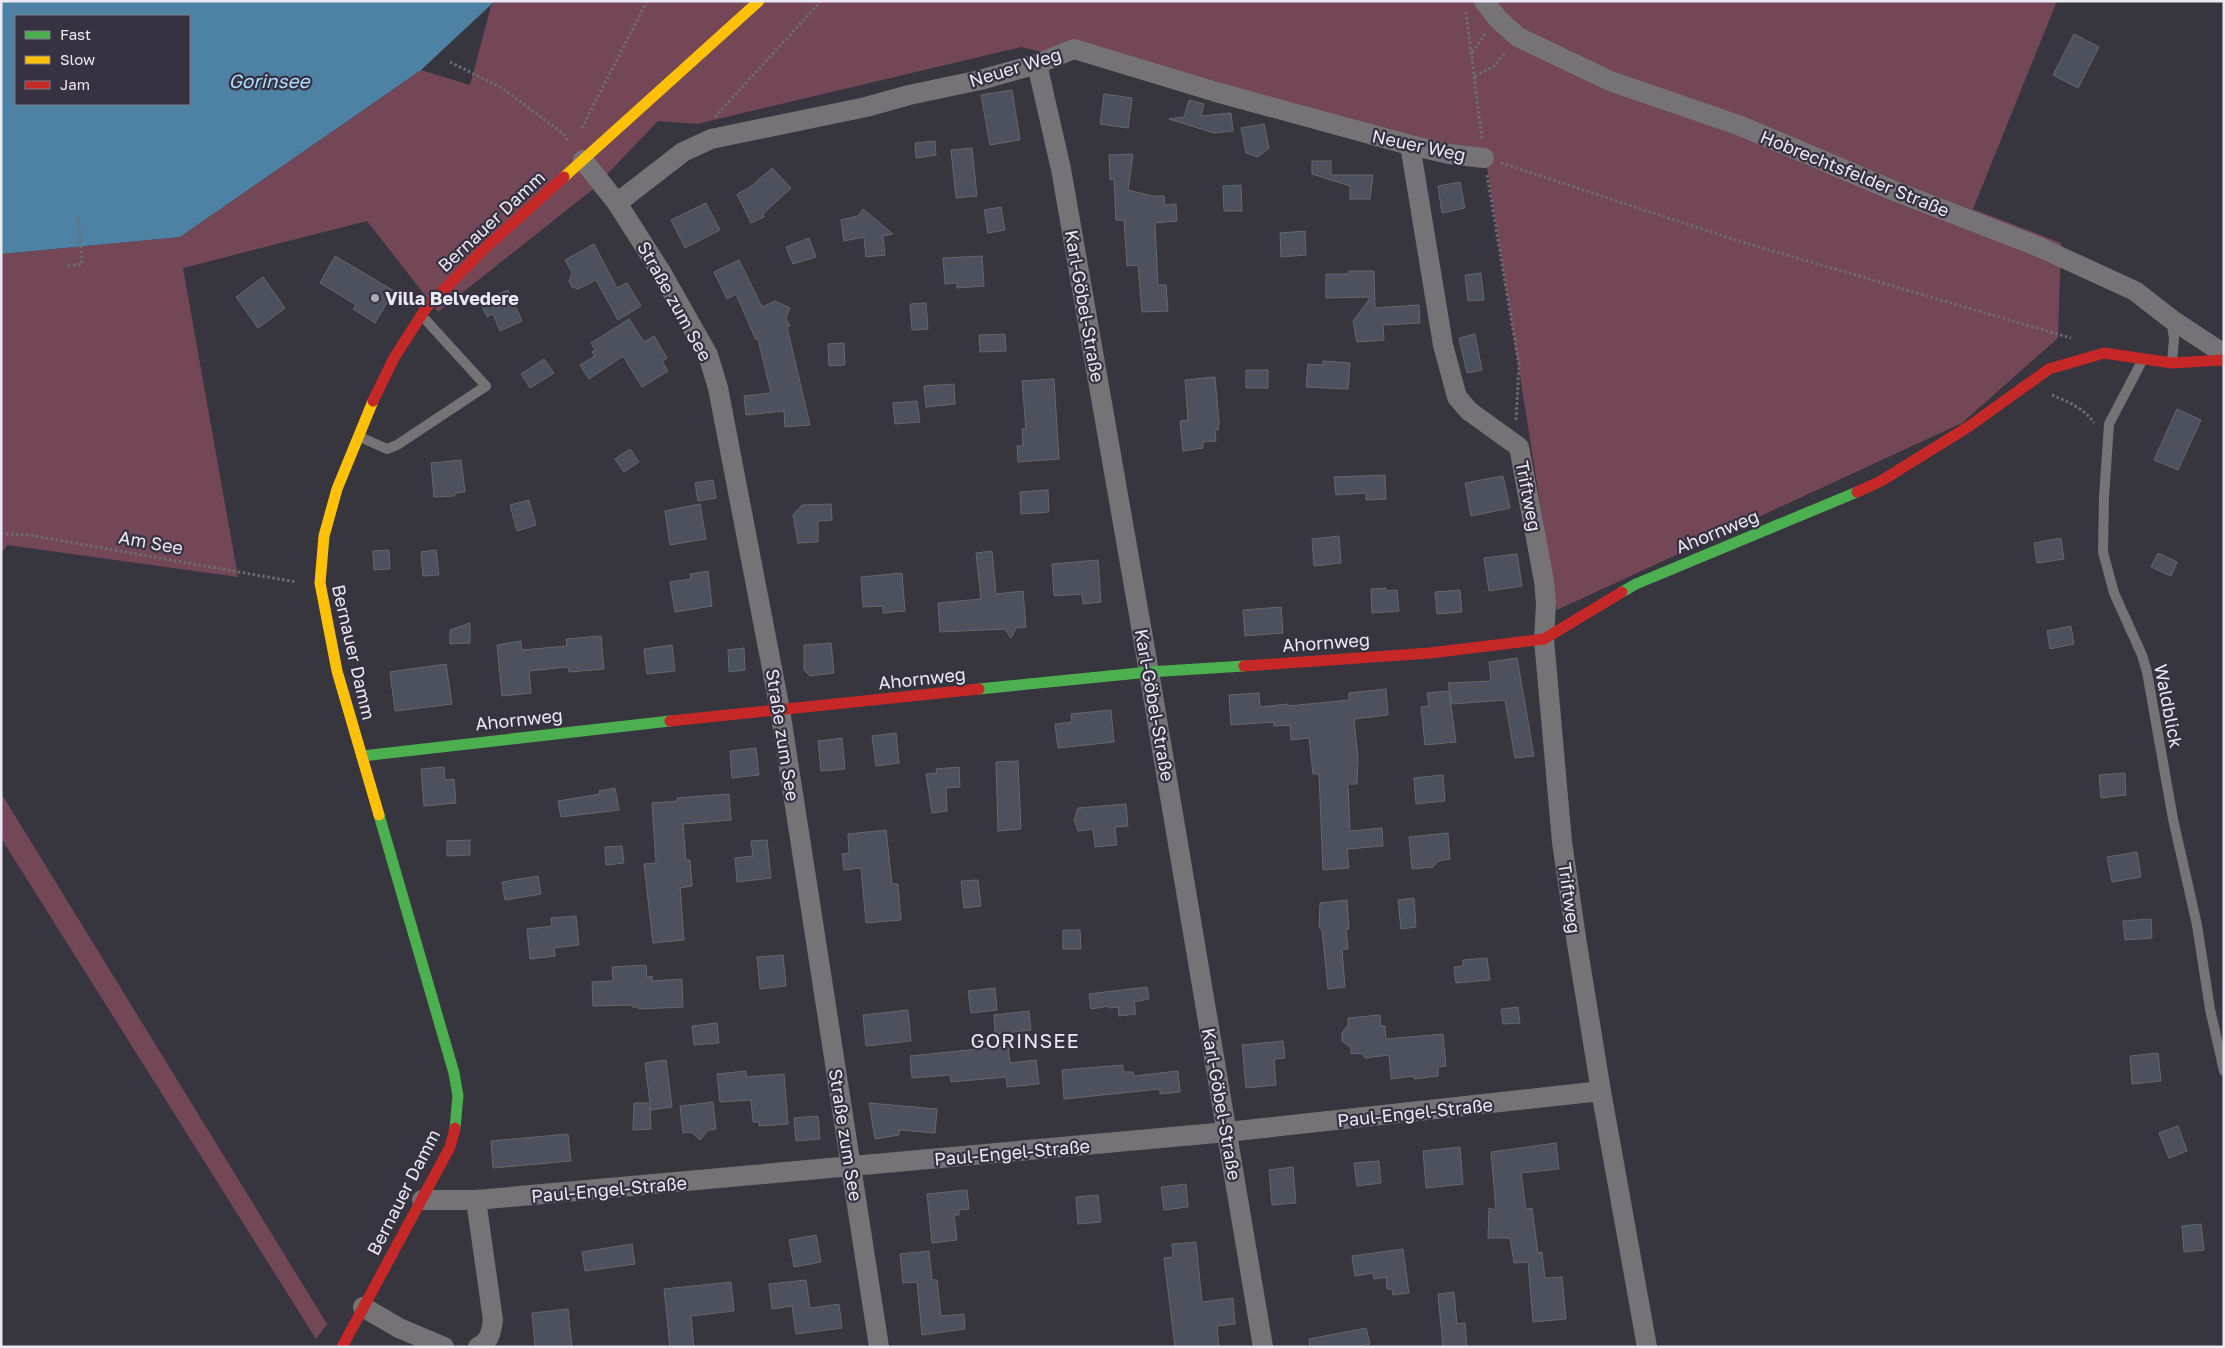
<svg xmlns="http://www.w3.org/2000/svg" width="2225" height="1348" font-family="'Golos Text',sans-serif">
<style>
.green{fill:#744757}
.water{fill:#4e82a4;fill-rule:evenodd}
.building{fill:#4d505d;stroke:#66666d}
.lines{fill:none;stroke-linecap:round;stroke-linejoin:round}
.path{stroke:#6d6c6f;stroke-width:3;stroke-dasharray:2.5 2.5;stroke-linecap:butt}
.lane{stroke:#767376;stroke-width:10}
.street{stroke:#767376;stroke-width:20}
.fast{stroke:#4caf50;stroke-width:11}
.slow{stroke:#ffc107;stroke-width:11}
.jam{stroke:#c62828;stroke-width:11}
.poi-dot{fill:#acaab4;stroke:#363241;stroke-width:2}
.labels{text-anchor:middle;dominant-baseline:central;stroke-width:4.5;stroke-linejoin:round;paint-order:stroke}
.street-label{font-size:18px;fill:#ebe9f3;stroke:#363241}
.poi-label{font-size:18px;font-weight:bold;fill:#ebe9f3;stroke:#363241;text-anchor:start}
.water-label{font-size:19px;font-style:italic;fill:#addefd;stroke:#363241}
.quarter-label{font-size:20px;letter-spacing:1px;fill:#ebe9f3;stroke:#363241}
</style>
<rect width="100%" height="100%" fill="#37363e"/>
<path class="green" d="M495,1H2057L1973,209L2061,243L2058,338L1962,423L1557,610L1485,154L1021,47L697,124L658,121L592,190L438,312L367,221L183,268L238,577L7,545L1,554V254L180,237L421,70L470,85L491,6Z
M1,793L327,1324L316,1339L1,838Z"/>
<path class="water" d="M1,1H495L421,70L180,237L1,254ZM16,16H189V104H16Z"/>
<path class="building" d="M2074,34L2099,47L2078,88L2053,75Z
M1012,90L1020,140L990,145L981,95Z
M1104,94L1132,98L1128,128L1100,124Z
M1189,100L1204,104L1201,116L1231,113L1233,131L1214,133L1169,119L1184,117Z
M1264,124L1269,148L1258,157L1246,153L1241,128Z
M935,141L936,155L916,158L915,143Z
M972,148L977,196L956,198L951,150Z
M1133,154L1128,190L1152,196H1164L1165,205L1176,204L1177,221L1155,223L1158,285H1166L1168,311L1142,312L1138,265L1127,266L1124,220H1116L1114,179L1110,180L1109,155Z
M1312,161H1331V175H1373L1370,199H1350V186L1312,174Z
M772,168L791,188L763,214L764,217L751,223L737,194L749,188Z
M1460,182L1465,208L1442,213L1438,186Z
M1241,185L1242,211H1224L1223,186Z
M706,203L720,230L685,248L671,220Z
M1001,207L1005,230L988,233L984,210Z
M863,209L893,234L883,236L885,255L866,257L864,237L844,241L841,220L858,216Z
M1305,231L1306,255L1281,257L1280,233Z
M809,238L816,257L793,264L786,247Z
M594,244L617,288L627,283L641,306L618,320L596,280L578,289L572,287L569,281L572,273L565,260Z
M335,256L394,291L375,323L353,309L356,305L320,283Z
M982,256L984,286L957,288V283L945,284L943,258Z
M739,260L762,307L775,301L790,308L786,318L790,326L787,327L810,425L785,427L784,411L746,415L744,396L771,393L758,339L756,340L736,294L727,299L714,272Z
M1349,271H1374L1375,308L1419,305L1420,323L1383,325L1384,340L1357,342L1353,321L1371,297L1326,298V274H1349Z
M1481,273L1484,300L1468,301L1465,275Z
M263,277L285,308L258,328L236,297Z
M508,290L522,321L500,331L493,314L487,317L480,302Z
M926,303L928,329L912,330L910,304Z
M629,319L644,342L654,336L667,358L662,361L668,371L642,387L623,356L589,379L580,365L595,356L592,352L595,350L591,343Z
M1005,334L1006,351L980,352L979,335Z
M1475,334L1482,370L1467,373L1459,338Z
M844,343L845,365L829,366L828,344Z
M544,359L554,373L530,388L521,374Z
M1323,361L1350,363L1348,389L1306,387L1308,364L1323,365Z
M1246,370H1268V388H1246Z
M1215,377L1219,423L1218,430H1215L1216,441L1203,442V448L1183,451L1180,421L1188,420L1185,380Z
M1054,379L1059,459L1018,462L1017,446H1023L1022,429H1026L1022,381Z
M954,384L955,404L926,407L924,386Z
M917,401L920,422L895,424L893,403Z
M2177,409L2201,420L2178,470L2154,460Z
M630,449L639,462L624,472L615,459Z
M461,460L465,492L456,493L454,496L434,497L431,463Z
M1385,475L1386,499L1366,500V493L1336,495L1334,477Z
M1503,476L1510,508L1471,516L1465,483Z
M713,480L716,498L698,501L695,483Z
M1048,490L1049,512L1021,514L1020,492Z
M529,500L536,525L517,531L510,505Z
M700,504L706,539L670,545L665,511Z
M831,504L832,520L818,521V542L798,543L793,515L802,505Z
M1339,536L1341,563L1314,566L1312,539Z
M2061,538L2064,559L2037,563L2034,543Z
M389,550L390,569L374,570L373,551Z
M436,550L439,575L423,576L421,552Z
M992,551L996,594L1023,591L1026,627L1016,628L1011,638L1005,629L940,632L938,603L981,599L976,553Z
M2158,553L2177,562L2171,576L2151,567Z
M1517,554L1522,586L1489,591L1484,558Z
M1098,560L1101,602L1083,604L1082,594L1054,596L1052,564Z
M708,571L712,606L675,612L670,582L691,579L690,574Z
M902,573L905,611L883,613V606L863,607L861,577Z
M1386,588V591L1397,590L1399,611L1372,613L1371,589Z
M1460,590L1462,612L1437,614L1435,592Z
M1281,607L1283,633L1245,636L1243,610Z
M470,623V643L450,644V630Z
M2071,626L2074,644L2050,649L2047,631Z
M601,636L604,669L569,672L568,667L529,671L531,693L502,696L497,645L521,641L522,650L567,646L566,639Z
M831,643L834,673L810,676L804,670V645Z
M672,645L675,671L647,674L644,649Z
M744,648L745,670L729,672L728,650Z
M1517,658L1534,756L1515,758L1505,700L1452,704L1448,683L1491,681L1489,662Z
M446,664L452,704L395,711L390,672Z
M1386,689L1388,715L1354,719L1358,759L1357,784H1348L1350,831L1382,828L1383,846L1347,849L1349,868L1323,870L1319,774H1313L1309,738L1291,740L1290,725L1274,726V722L1231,725L1229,695L1259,693L1260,707L1288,704V706L1349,700V693Z
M1449,691L1456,742L1425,745L1421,707L1429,706L1427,693Z
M1111,710L1114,742L1058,748L1055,724L1072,722L1071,714Z
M896,733L899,763L876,766L872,736Z
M842,738L845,769L821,771L818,741Z
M756,748L759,775L732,778L730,751Z
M1018,761L1021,829L998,831L996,762Z
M444,767L445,780L454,779L456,803L424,806L421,769Z
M959,767L960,787L946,788L947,811L932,813L926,774L937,773L936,769Z
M2125,773L2126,795L2101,798L2099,775Z
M1443,775L1445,801L1416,804L1414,778Z
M615,788L619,810L561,817L558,801L600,794L599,791Z
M729,794L731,820L683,824L686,860H690L692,886L680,888L684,940L653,943L644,864L656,863L652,803L678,801L677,798Z
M1126,804L1128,826L1115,827L1117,845L1095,847L1093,829L1078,831L1074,820L1078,808Z
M886,830L892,884H898L901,920L866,923L861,868L844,870L842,854L849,853L848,834Z
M1448,833L1450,859L1438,861L1433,867L1412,869L1409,837Z
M470,840V855L447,856V841Z
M767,840L771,878L737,882L735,858L753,856L751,841Z
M622,846L624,863L606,865L605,847Z
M2137,852L2141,877L2112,882L2107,857Z
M538,876L541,894L505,900L502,882Z
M978,880L981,906L964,908L961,881Z
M1414,898L1416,927L1401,929L1398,900Z
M1347,900L1349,929H1346L1348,949H1342L1345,987L1328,989L1322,930L1319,927L1320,903Z
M576,916L579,945L554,948L555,956L530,959L527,929L552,926L551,918Z
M2151,919L2152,938L2125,940L2123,921Z
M1063,930H1080L1081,949H1063Z
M783,955L786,986L760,989L757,957Z
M1487,958L1490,980L1456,983L1454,967L1463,966V960Z
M646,965L647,977L652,976V981L682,979L683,1007L639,1009V1007H632V1005L593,1006L592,982L613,981L612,967Z
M1147,987L1149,999L1134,1002L1136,1014L1119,1016L1118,1007L1109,1008V1006L1091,1009L1089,994Z
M995,988L997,1010L971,1013L968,991Z
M1518,1007L1520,1023L1503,1024L1501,1009Z
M908,1010L911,1041L866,1046L863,1015Z
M1029,1011L1031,1030L995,1034L994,1015Z
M1380,1015L1381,1026H1385L1386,1039L1443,1034L1446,1066L1438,1067V1076L1414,1079V1076L1391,1079L1389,1055L1365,1058L1361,1053L1351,1054V1048L1342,1041V1033L1348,1025V1018Z
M717,1023L719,1043L694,1045L692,1026Z
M1283,1041L1285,1058L1274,1059L1276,1085L1246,1088L1242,1045Z
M1008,1046L1010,1063L1036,1060L1039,1084L1007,1087L1006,1077L951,1082L950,1075L912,1078L910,1056Z
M2158,1053L2161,1081L2132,1084L2130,1056Z
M666,1060L672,1107L650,1110V1107L651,1129L633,1130L634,1103H650L645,1063Z
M1123,1065V1072H1133L1134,1076L1178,1071L1180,1092L1160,1094V1089L1064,1099L1062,1070Z
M746,1071V1077L784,1074L788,1124L759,1126V1122H753L751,1100L720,1102L717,1074Z
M713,1102L716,1129L708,1130L700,1140L691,1132L683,1133L680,1106Z
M869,1103L937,1109L935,1133L899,1130V1135L875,1139Z
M818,1116L820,1139L796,1141L794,1118Z
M2178,1126L2187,1151L2169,1158L2159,1133Z
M568,1134L571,1161L493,1168L491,1141Z
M1556,1143L1559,1169L1521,1173L1526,1209L1532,1208L1538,1253L1542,1252L1545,1278L1562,1277L1566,1319L1533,1322L1528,1262L1514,1263L1510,1238H1488L1489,1208L1496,1210L1491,1152Z
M1460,1147L1463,1184L1426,1188L1423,1151Z
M1379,1161L1381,1183L1357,1186L1354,1163Z
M1293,1167L1296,1203L1272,1205L1269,1170Z
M1186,1184L1188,1207L1164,1210L1161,1187Z
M967,1190L969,1209L959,1210V1215H954L957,1240L932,1243L927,1194Z
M1098,1195L1101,1222L1078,1224L1076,1197Z
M2201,1224L2204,1250L2184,1252L2182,1226Z
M816,1235L821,1262L794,1267L789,1240Z
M1196,1242L1202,1302L1233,1298L1235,1324L1217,1326L1219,1347H1175L1164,1258L1173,1257L1172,1244Z
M632,1244L635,1264L585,1271L582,1252Z
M1403,1249L1409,1293L1393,1295L1392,1289H1387L1386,1277L1374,1279L1373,1273L1355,1276L1352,1256Z
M929,1251L932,1280H937L941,1316L964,1314L965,1329L922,1335L917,1282L903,1283L900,1254Z
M806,1280L810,1308L839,1304L842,1328L796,1334L792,1306L772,1309L769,1284Z
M731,1282L734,1311L691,1316L694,1347H670L664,1289Z
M1454,1292L1457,1324L1465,1323L1467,1347H1443L1438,1294Z
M568,1309L572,1347H535L532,1313Z
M1366,1328L1370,1344L1356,1347H1310L1309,1339Z"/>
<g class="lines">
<path class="path" d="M1466,12L1482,139
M1472,52L1486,33
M450,62L502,88L565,135L568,142
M1475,76L1494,66L1506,52
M715,117L821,1
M582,128L647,1
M1501,163L1732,239L2071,338
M1487,175L1519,365L1516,421
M68,266L82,264L78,214
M2052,395C2067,401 2085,409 2094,423
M1,534L29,535L296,582"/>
<path class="lane" d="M2171,320L2174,338L2172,363
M2142,361L2109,424L2104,497L2103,552L2114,593L2142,655L2147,672L2173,819L2197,925L2210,1009L2224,1071
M360,437L387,449L397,445L486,386L423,317"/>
<path class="street" d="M1484,1L1498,19L1518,37L1610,81L1741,126L1892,190L2039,247L2135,291L2171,319L2224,354
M1037,64L1061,169L1149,672L1263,1347
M1410,145L1443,345L1457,397L1469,411L1519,447L1544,581L1546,603L1544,639L1562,842L1577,944L1601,1091L1647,1347
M583,160L617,203L661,272L708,355L718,388L780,710L879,1347
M617,203L683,152L711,139L866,107L909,95L980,80L1037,64L1074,49L1216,92L1410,145L1449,154L1484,158
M422,1200H476L1227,1132L1601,1091
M476,1200L493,1320C491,1333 490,1341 478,1347
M363,1307L399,1328L444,1347"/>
<path class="fast" d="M1622,592L1636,584L1857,492
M979,689L1149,672L1244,666
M362,756L670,721
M379,815L454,1073L458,1096L455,1128"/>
<path class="slow" d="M564,177L759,1
M373,401L337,489L324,536L320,583L337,671L379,815"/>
<path class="jam" d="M373,401L394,358L426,308L485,248L564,177
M1857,492L1881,481L1968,427L2049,369L2104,353L2172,363L2224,360
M1244,666L1430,653L1544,639L1622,592
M670,721L979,689
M342,1347L450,1147L455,1128"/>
</g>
<circle class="poi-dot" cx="375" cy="298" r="5"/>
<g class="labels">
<g class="street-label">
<text transform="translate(1015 67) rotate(-17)">Neuer Weg</text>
<text transform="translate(1419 145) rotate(12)">Neuer Weg</text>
<text transform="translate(1855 173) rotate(22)">Hobrechtsfelder Straße</text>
<text transform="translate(491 221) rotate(-43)">Bernauer Damm</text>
<text transform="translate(675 301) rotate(61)">Straße zum See</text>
<text transform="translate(1085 306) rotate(80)">Karl-Göbel-Straße</text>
<text transform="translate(1529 496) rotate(79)">Triftweg</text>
<text transform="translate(1717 531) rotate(-22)">Ahornweg</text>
<text transform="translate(151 542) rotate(10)">Am See</text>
<text transform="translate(1326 642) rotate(-4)">Ahornweg</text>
<text transform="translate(354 652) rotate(77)">Bernauer Damm</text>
<text transform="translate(922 678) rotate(-6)">Ahornweg</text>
<text transform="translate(1155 705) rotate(80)">Karl-Göbel-Straße</text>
<text transform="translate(2169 706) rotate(79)">Waldblick</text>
<text transform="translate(519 719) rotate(-6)">Ahornweg</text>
<text transform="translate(783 735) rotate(81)">Straße zum See</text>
<text transform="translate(1570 898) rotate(82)">Triftweg</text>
<text transform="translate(1222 1104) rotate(80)">Karl-Göbel-Straße</text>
<text transform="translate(1415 1112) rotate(-6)">Paul-Engel-Straße</text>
<text transform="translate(846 1135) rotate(81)">Straße zum See</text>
<text transform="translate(1012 1152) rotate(-5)">Paul-Engel-Straße</text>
<text transform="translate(609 1189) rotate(-5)">Paul-Engel-Straße</text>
<text transform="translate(403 1192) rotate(-63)">Bernauer Damm</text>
</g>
<g class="poi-label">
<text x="385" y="298">Villa Belvedere</text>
</g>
<g class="water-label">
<text x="269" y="80">Gorinsee</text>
</g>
<g class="quarter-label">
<text x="1025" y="1040">GORINSEE</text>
</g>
</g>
<rect width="2225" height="1348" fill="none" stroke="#ebe9f3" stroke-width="5"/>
<rect x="15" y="15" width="175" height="90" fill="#363241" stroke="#7e7b88"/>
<rect x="25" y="31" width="25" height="8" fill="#4caf50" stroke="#7e7b88"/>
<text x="60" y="40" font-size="15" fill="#ebe9f3">Fast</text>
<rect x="25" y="56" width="25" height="8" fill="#ffc107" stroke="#7e7b88"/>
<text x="60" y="65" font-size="15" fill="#ebe9f3">Slow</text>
<rect x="25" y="81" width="25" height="8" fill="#c62828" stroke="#7e7b88"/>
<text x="60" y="90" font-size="15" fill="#ebe9f3">Jam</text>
</svg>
